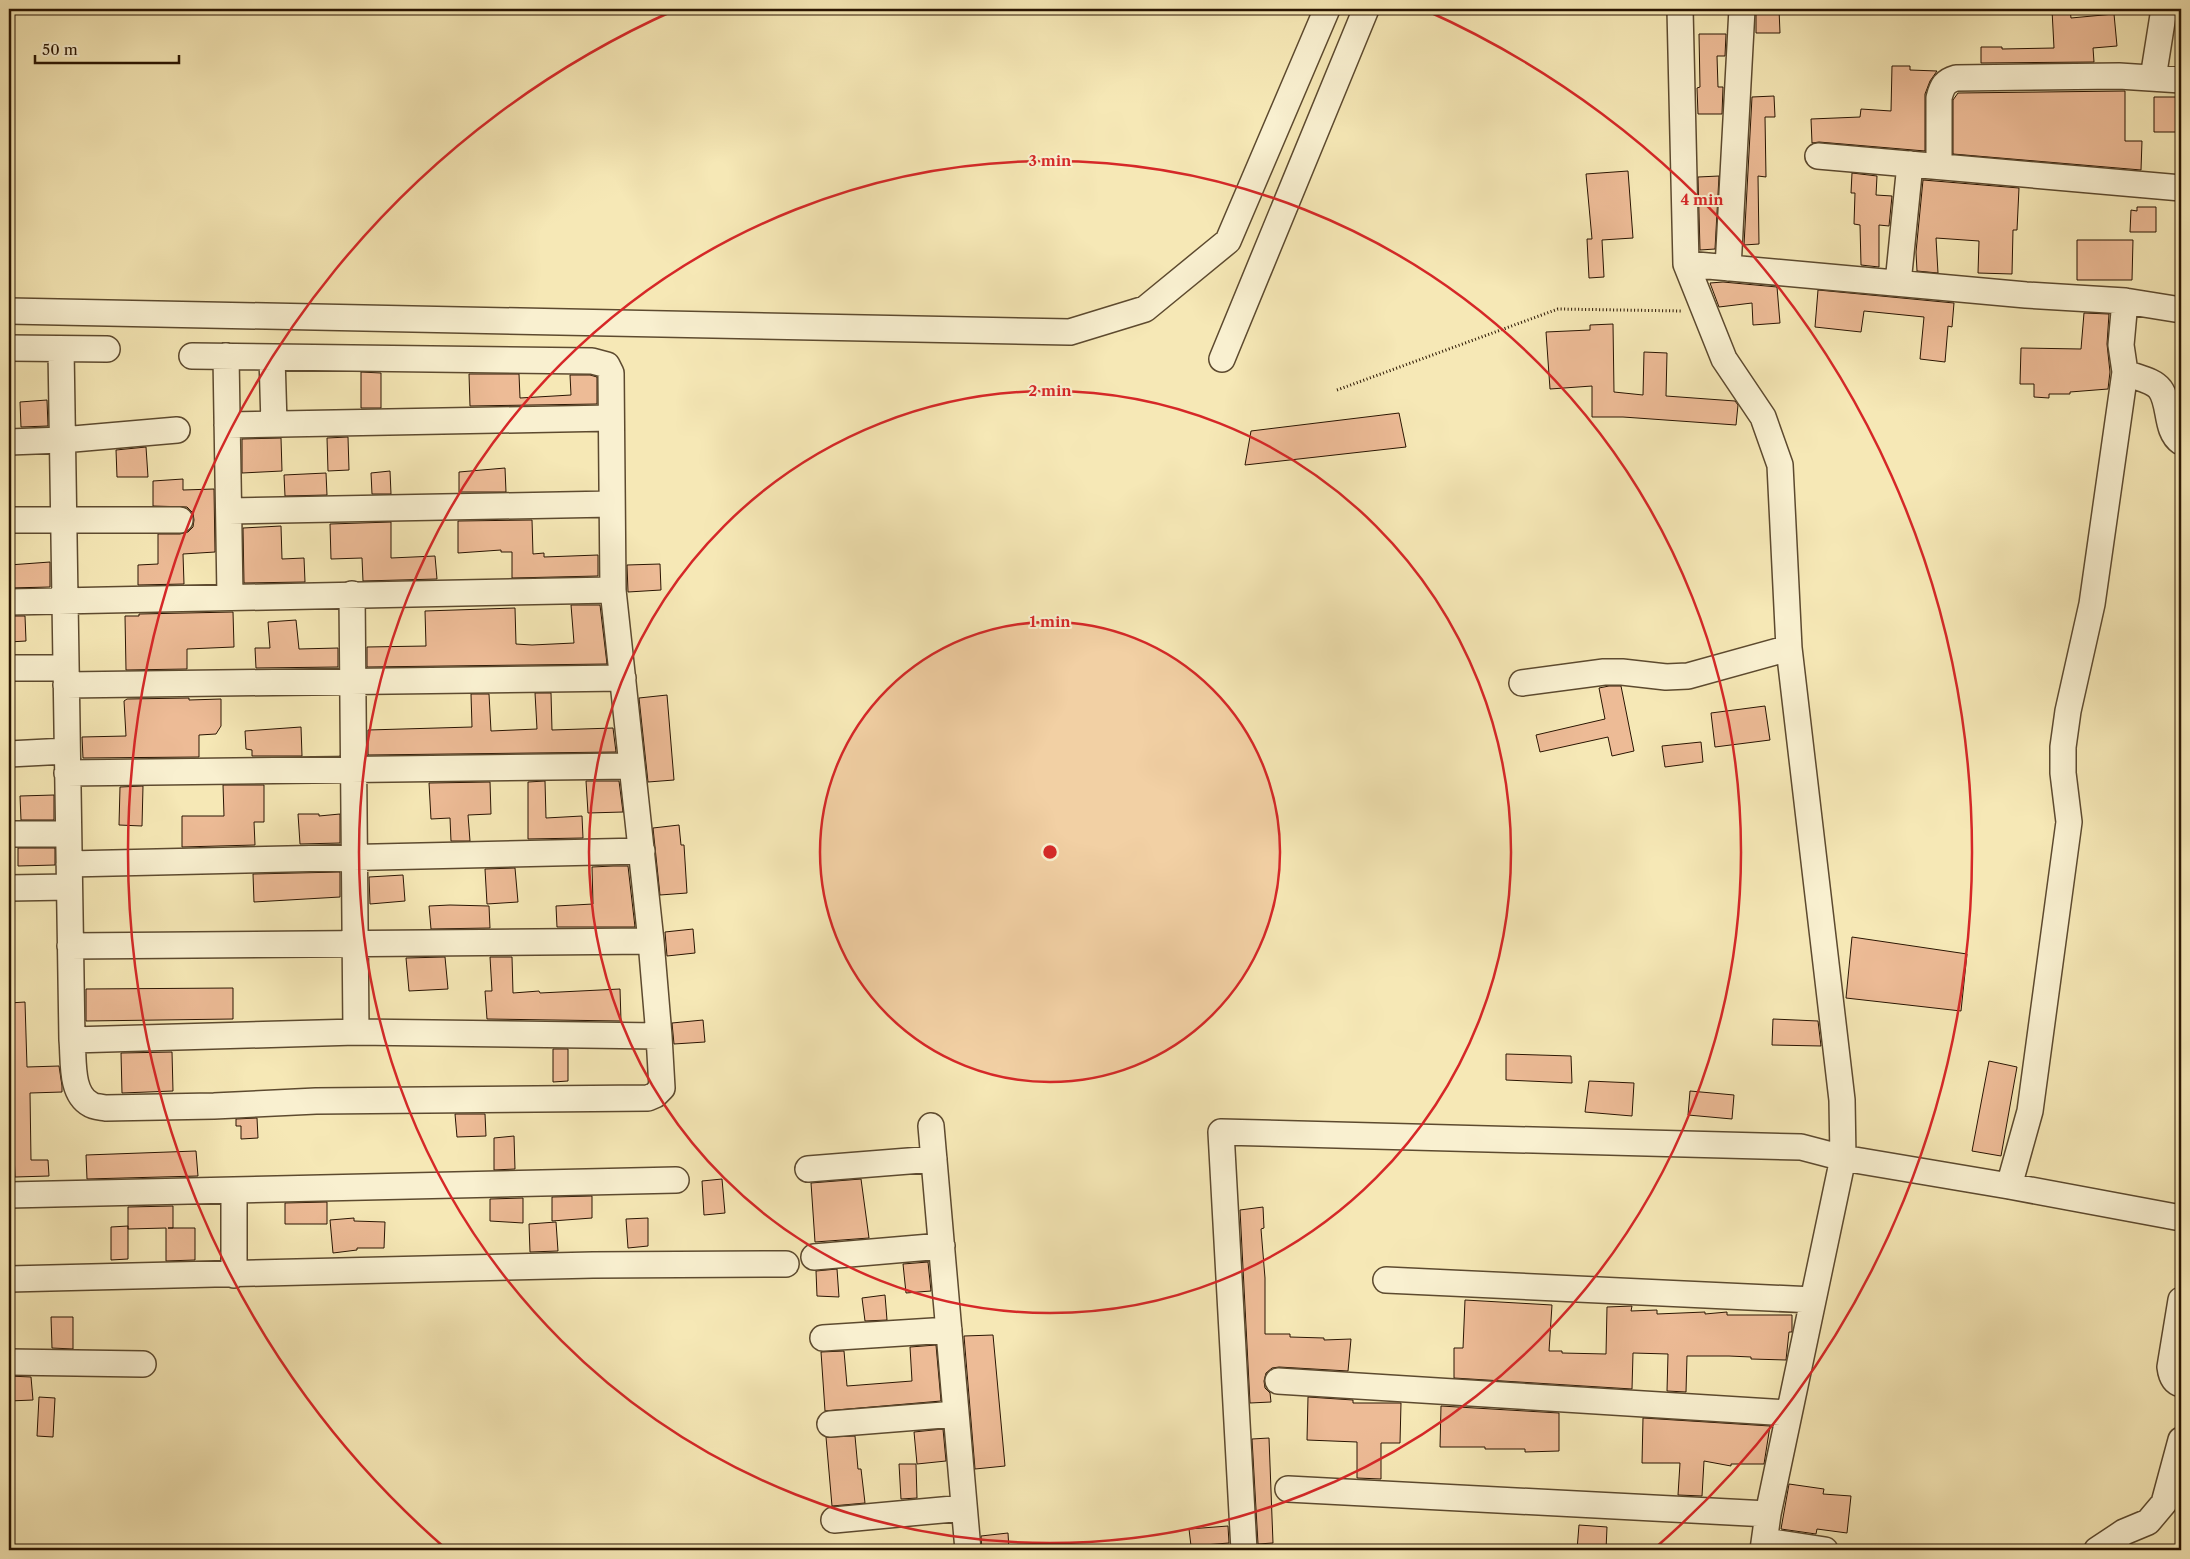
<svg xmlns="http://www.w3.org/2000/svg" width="2190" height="1559" font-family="'Libre Caslon Text',serif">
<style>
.building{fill:#edbb96;stroke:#2a1502}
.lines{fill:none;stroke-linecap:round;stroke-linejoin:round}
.minor-casing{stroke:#5d4a2f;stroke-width:28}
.path{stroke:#2a1502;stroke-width:3;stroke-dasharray:1 2.5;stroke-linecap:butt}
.minor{stroke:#f9f0d0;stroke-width:25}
.ring{fill:none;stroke:#d62828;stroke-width:2.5}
.centre{fill:#d62828;stroke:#f9f0d0;stroke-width:2.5}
.ring-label{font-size:15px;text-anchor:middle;font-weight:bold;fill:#d62828;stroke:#f9f0d0;stroke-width:4;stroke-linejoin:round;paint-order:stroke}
</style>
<rect width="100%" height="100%" fill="#f6e8b6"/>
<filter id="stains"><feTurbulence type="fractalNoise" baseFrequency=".004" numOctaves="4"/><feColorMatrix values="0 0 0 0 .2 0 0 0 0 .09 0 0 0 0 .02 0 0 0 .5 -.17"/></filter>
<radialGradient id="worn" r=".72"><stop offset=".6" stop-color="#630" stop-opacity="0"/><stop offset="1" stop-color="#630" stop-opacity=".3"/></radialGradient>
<path class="building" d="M1756,9H1779L1780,33H1756Z
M2070,9L2071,18L2114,14L2117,46L2093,48L2094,62L1981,63V47H2002V49L2054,48L2052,10Z
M1699,34H1726L1725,56H1717L1718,87H1723L1722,114H1698L1697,88L1700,87Z
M1892,66H1910V70L1937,71L1930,81L1925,94V151L1819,142L1812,143L1811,119L1860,117L1861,109L1891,111Z
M2125,91V141H2142L2141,170L1953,154V100L1958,93Z
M1774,96L1775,117H1765L1766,177L1758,176L1759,244L1744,245L1752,97Z
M2154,97H2178L2179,132H2154Z
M1628,171L1633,238L1602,240L1604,277L1589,278L1587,239H1592L1586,174Z
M1852,173L1877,176L1876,195L1892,196L1889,226L1879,225V267L1861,265L1860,225L1854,224L1855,193H1851Z
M1719,176L1715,249L1700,250L1698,177Z
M1923,180L2019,188L2017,230H2013L2012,274L1978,273L1979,241L1936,238L1938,273L1917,271L1916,252Z
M2137,207H2156V232H2130L2131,210L2137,211Z
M2077,240H2133L2132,280H2077Z
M1723,282L1777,287L1780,323L1753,325L1752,303L1719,307L1710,283Z
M1818,290L1954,303L1952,327L1948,326L1945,362L1920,359L1924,317L1864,311L1861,332L1815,327Z
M2084,313L2109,314L2107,344L2110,372L2108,389L2070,392V394H2049V398L2034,397V384H2020L2021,348L2081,349Z
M1613,324L1614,392L1643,395L1644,352L1667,353L1666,396L1735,401L1738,405L1736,425L1623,417H1592V386L1550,389L1546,332L1590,330V325Z
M361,372L381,373V408H361Z
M469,374H519L520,398L571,395L570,375H590L597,377V404L470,406Z
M47,400L48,426L21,427L20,402Z
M1399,413L1406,447L1245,465L1251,431Z
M348,437L349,470L328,471L327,438Z
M281,438L282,471L242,473V439Z
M146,447L148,477H117L116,450Z
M505,468L506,492H459V472Z
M390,471L391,494H372L371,473Z
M326,473L327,495L285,496L284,475Z
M183,479V490L214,489L215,552L183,554L184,584L138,585V565L158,564V534H180L188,532L193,527L194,520L193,513L187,507L153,506V481Z
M532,520L533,554L544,553V557L598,555V576L512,578V552H501V550L458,553V521Z
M391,522V558L435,556L437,579L363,581L362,558L331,559L330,524Z
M281,526L282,559L304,558L305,582L244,583L243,528Z
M50,562V587L9,588V565Z
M660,564L661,590L628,592L627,565Z
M571,605H600L607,664L367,667V647L426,646L425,611L515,608L516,644L532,645L574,643Z
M233,612L234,647L187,649V669L126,670L125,616H139V614Z
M9,616H25L26,641L9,642Z
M296,620L299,649L338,648V667L256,668L255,648H270L268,622Z
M1609,686H1621L1634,751L1612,756L1608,737L1540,752L1536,735L1605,719L1599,688Z
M535,693H551L552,730L613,728L616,752L368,755V730L472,727L471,694H489L491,731L537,729Z
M667,695L674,780L648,782L639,698Z
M189,698V700L221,699V726L216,734L199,735V757L83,758L82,737L126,736L124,701L127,699Z
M1765,706L1770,740L1715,747L1711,713Z
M301,727L302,756H252V750L246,749L245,731Z
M1701,742L1703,762L1665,767L1662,746Z
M545,781L546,818L582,816L583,838L528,839V782Z
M586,781H619L623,812L588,813Z
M490,782L491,814L468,815L470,841H451L450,818L431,819L429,783Z
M223,785H264V822H254L255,845L182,847V816H224Z
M143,786L142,826L119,825L120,787Z
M54,795V820H21L20,796Z
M298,814H319V816L340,814V843L300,844Z
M679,825L681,845H684L687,893L660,895L653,828Z
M18,848H55V865L18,866Z
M613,866H628L635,927H557L556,906L593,904L592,867Z
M515,868L518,902L487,904L485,869Z
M340,872V897L254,902L253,874Z
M403,875L405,901L370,904L369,877Z
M450,905L489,906L490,928L431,929L429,906Z
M693,929L695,953L667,956L665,932Z
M1852,937L1967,954L1961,1011L1846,998Z
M445,957L448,989L409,991L406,958Z
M490,957H512L513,993L539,991L540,993L620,989L621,1021L487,1019L485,991H492Z
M233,988V1019L86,1021V989Z
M25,1002L27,1067L59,1066L62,1086V1092L30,1093L31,1160H48L49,1176L15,1177L14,1153H9V1003Z
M1773,1019L1818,1021L1821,1046L1772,1045Z
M703,1020L705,1042L674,1044L672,1023Z
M553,1049H568V1081L553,1082Z
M172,1052L173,1091L122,1093L121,1053Z
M1506,1054L1571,1056L1572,1083L1506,1080Z
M1989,1061L2017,1067L2001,1156L1972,1151Z
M1589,1081L1634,1083L1632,1116L1585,1112Z
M1690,1091L1734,1095L1732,1119L1688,1115Z
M455,1114H485L486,1136L457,1137Z
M257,1118L258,1138L241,1139V1126H236V1119Z
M514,1136L515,1169L494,1170V1138Z
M196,1151L198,1176L87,1179L86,1155Z
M722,1179L725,1213L704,1215L702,1181Z
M861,1179L869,1238L815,1242L811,1183Z
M592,1196V1218L552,1221V1197Z
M523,1198V1223L490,1221V1199Z
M327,1202V1224H285V1203Z
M173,1206V1228H168H195V1260L166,1261V1228L128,1229V1207Z
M1263,1207L1264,1228L1261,1229L1265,1278V1334H1290V1337L1324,1338V1340L1351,1339L1348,1371L1279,1367L1272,1368L1266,1373L1264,1381L1265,1388L1270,1393L1271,1402L1250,1403L1240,1210Z
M354,1218V1221L385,1222L384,1248H357V1250L333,1253L330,1220Z
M648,1218V1246L628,1248L626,1219Z
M556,1222L558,1251L530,1252L529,1224Z
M128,1226V1259L111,1260V1227Z
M928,1262L931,1291L906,1293L903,1264Z
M837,1269L839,1297L817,1296L816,1271Z
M885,1295L887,1320L865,1321L862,1298Z
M1465,1300L1552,1305L1549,1351H1562V1353L1606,1354L1607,1307L1632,1306L1631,1311L1657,1310V1314L1705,1312V1314L1727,1312V1315H1792V1332H1789L1786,1360L1751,1359V1357L1729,1356H1687L1686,1392L1667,1391L1668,1354L1633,1353L1632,1389L1454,1378V1348H1463Z
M51,1317H73V1349L52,1348Z
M993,1335L1005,1466L975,1469L964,1336Z
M936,1345L941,1401L825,1411L821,1352L844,1351L847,1386L912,1381L910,1347Z
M9,1376L31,1377L33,1400L9,1401Z
M39,1397L55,1398L53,1437L37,1436Z
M1308,1397L1353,1400V1403H1401L1400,1443H1381V1479L1357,1478V1442L1307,1440Z
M1441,1406L1559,1413V1451L1525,1452V1449H1485V1447H1440Z
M1643,1418L1770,1426L1764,1464H1731V1466L1704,1461L1702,1496L1678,1495L1680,1463H1642Z
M943,1429L946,1461L917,1464L914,1432Z
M855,1436L858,1469H861L865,1503L832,1506L826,1437Z
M1269,1438L1273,1543L1258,1544L1252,1439Z
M899,1464H916L917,1498L901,1499Z
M1789,1484L1824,1489L1823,1494L1851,1496L1847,1533L1817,1529L1816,1534L1781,1529Z
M1579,1525L1607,1527L1606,1550H1577Z
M1228,1526L1229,1543L1191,1546L1189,1529Z
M1008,1533L1009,1550H982L981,1536Z"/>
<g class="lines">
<g class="minor-casing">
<path id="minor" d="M2153,78L2164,9
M1818,156L2181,188
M1939,166V98C1942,86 1945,81 1956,78L2119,76L2181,80
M1686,264L2026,295L2125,301L2181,310
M1728,268L1742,9
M1898,283L1910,164
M2125,301L2121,345L2125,372C2135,378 2152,379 2160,389C2171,404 2165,431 2181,442
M9,311L1070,332L1145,309L1228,241L1327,9
M9,348L107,349
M61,349L72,1040L356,1032L659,1036L651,941L613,590L611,373L607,365L592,361L192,356
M226,356L230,596
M272,357L274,424
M1222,359L1366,9
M227,425L611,418
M9,442L62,440L177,430
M229,511L612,504
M9,520H180
M352,594L356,1032
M9,602L613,590
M9,668H66
M1522,683L1604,672H1622L1666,677L1688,676L1789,648
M66,685L623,678
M9,754L66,751
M67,773L632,766
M9,834H68
M69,864L642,851
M9,888L69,887
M70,946L651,941
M72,1040C74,1059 70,1093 90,1104C94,1107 101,1107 106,1108L214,1106L316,1101L648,1098L655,1095L662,1088L659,1036
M931,1126L968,1550
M808,1169L934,1159
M2009,1186L2030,1111L2069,822L2063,773V747L2068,711L2092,604L2125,372
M234,1190V1275
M9,1195L676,1180
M814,1257L942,1246
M9,1279L593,1265L786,1264
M1386,1280L1813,1300
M2181,1300L2170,1367C2171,1375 2173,1382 2181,1384
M823,1338L949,1330
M9,1362L143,1364
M1278,1381L1789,1413
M830,1424L956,1414
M1288,1489L1768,1514
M834,1520L964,1508
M1765,1541L1825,1550
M1244,1550L1221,1132L1801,1147L1843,1158L1842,1100L1789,648L1780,465L1763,417L1724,359L1686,264L1680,9
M1763,1550L1768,1514L1843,1158L2009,1186L2181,1218
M2097,1550L2124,1532L2148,1522L2164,1503L2181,1440"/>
</g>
<path class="path" d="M1337,390L1558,309L1682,311"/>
<use href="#minor" class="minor"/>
</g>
<circle cx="1050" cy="852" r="230" fill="#d62828" fill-opacity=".12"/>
<g class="ring">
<circle cx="1050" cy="852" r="230"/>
<circle cx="1050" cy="852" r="461"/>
<circle cx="1050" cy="852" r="691"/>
<path d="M445 1548A922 922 0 0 1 675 10M1425 10A922 922 0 0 1 1655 1548"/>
</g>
<circle cx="1050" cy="852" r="8" class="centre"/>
<g class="ring-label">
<text x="1050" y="166">3 min</text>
<text x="1702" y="205">4 min</text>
<text x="1050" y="396">2 min</text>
<text x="1050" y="627">1 min</text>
</g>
<rect width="2190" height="1559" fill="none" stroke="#f6e8b6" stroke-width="30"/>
<rect x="10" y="10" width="2170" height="1539" fill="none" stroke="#2a1502" stroke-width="2.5"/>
<rect x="15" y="15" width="2160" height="1529" fill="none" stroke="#2a1502"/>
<path d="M35 55v8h144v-8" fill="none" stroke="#2a1502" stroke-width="2.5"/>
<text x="42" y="55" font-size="15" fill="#2a1502" stroke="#f9f0d0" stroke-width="4" paint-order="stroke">50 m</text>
<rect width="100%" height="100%" filter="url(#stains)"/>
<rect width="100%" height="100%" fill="url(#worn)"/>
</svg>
